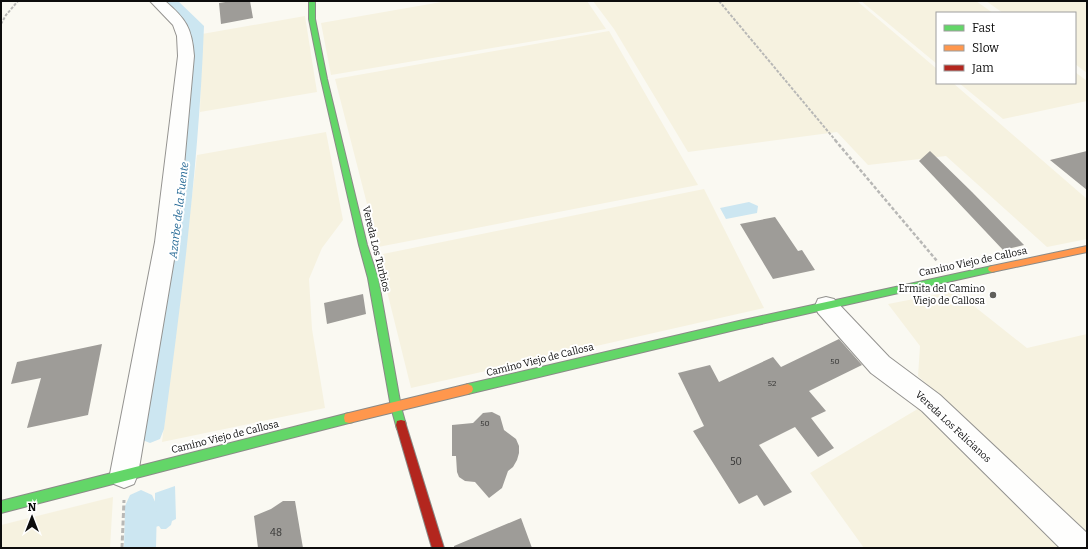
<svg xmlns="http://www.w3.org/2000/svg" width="1088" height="549" font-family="Bitter,serif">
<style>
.farmland{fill:#f6f2e0}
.water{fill:#cce6f1}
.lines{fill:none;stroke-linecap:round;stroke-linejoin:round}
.canal{fill:#cce6f1;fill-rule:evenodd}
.building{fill:#9e9c98}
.street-casing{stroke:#949390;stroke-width:2}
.fast-casing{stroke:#8a8a87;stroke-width:2}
.slow-casing{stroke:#8a8a87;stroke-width:2}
.jam-casing{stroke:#8a8a87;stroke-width:2}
.path-far2{stroke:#b8b8b6;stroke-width:2;stroke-dasharray:3 1.5;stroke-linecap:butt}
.path-far1{stroke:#b8b8b6;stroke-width:2.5;stroke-dasharray:3.5 2;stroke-linecap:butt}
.path{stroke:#b8b8b6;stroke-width:3;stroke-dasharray:5 2.5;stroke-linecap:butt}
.street{fill:#fefefd;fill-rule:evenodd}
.fast{fill:#63d668;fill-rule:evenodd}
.slow{fill:#ff974d;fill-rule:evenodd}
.jam{fill:#b3261e;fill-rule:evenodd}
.poi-dot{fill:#60605d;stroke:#fff;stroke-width:1.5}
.labels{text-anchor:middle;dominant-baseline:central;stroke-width:4;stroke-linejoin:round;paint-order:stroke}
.number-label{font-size:8px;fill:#313130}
.street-label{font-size:10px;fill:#0d0d0d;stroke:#fff}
.poi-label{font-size:10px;fill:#0d0d0d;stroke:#fff;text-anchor:end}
.near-number-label{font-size:10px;fill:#313130}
.water-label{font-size:11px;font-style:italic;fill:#226794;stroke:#fff}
</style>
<rect width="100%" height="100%" fill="#faf9f2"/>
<path class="farmland" d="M447,1H587L606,29L331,75L321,23Z
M593,1H857L937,69V83H953L1087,199V239L1047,247L946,156L868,165L837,132L688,152L614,29Z
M861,1H976L993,13H937V64Z
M986,1H1087V73L1075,64V13H1003Z
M305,16L317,92L200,112L202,34Z
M609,31L698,185L378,247L335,79Z
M1075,72L1087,81V101L1003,119L959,83H1075Z
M326,132L343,220L322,248L309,279L312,329L325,408L162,442L197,155Z
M704,189L764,308L411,388L378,255Z
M955,291L1027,348L1087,334V538L918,376L920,346L888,304Z
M921,407L1066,548H864L810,473Z
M113,497L110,548H1V525Z"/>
<path class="water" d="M749,202L758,206L757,213L726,219L720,208Z
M175,486L176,519L172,521L171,525L166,529H161L159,526L155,527V493Z"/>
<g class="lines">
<path class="canal" d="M161,1H178L204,26C199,161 182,295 164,429L160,439L150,443L140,439L136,429C158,295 179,162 188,27Z
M141,490L152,495L157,506L156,548H124L125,506L130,495Z"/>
</g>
<path class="building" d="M232,1H250L253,18L221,24L219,3Z
M930,151L972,192L1024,245L1003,250L919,161Z
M1087,151V190L1050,160Z
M775,217L798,251L802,250L815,270L773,279L740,224Z
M363,294L366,314L327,324L324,303Z
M839,339L862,365L809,391L826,411L811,418L834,448L818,457L795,427L759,445L792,492L764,506L757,495L739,504L693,431L704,426L678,373L710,365L719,382L773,357L781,367Z
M102,344L88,415L27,428L41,378L11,384L17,362Z
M492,412L500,416L504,430L516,439L519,446V453L517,460L513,467L508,471L502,488L489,498L475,482L465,481L459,477L457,472L456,456H452V425L473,423L483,413Z
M283,501H295L303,548H258L254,516L271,509Z
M521,518L532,548H454V546Z"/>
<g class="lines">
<g class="street-casing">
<path id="street" d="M150,1H165C186,19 192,28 194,56L177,242L138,474L134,484L124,488L114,484L110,474L155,242L178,56L177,36L173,25Z
M826,297L834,299L889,357L940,395L1087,533V548H1060L922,411L871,373L818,313L815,306L818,299Z"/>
</g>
<g class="fast-casing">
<path id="fast" d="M309,1H315V19L327,79L367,245L378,278L401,407L406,425L405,429L401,430L397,429L391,407L368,278L359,245L321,79L309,19Z
M992,266L995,267L996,269L995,271L992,272L739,329L468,394L464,392L463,389L464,386L468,384L739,321Z
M349,413L353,414L354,418L353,422L349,423L1,513V501Z"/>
</g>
<g class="slow-casing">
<path id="slow" d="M1087,246V252L992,272L989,271L988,269L989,267L992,266Z
M468,384L472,386L473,389L472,392L468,394L349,423L345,422L344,418L345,414L349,413Z"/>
</g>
<g class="jam-casing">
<path id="jam" d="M401,420L405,421L406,425L444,548H432L396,425L397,421Z"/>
</g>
<path class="path-far2" d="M719,1L836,141
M1,24L6,15L18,1"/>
<path class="path-far1" d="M835,140L937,261"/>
<path class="path" d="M122,548L124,500"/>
<use href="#street" class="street"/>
<use href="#fast" class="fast"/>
<use href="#slow" class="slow"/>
<use href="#jam" class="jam"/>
</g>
<circle class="poi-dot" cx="993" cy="295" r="4"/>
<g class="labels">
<g class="number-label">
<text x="835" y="361">50</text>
<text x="772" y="383">52</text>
<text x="485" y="423">50</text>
</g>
<g class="street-label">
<text transform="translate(376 249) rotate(76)">Vereda Los Turbios</text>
<text transform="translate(973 262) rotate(-12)">Camino Viejo de Callosa</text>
<text transform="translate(540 360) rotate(-14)">Camino Viejo de Callosa</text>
<text transform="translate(953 427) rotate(43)">Vereda Los Felicianos</text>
<text transform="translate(225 437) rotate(-14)">Camino Viejo de Callosa</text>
</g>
<g class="poi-label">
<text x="985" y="289">Ermita del Camino<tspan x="985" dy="12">Viejo de Callosa</tspan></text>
</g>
<g class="near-number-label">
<text x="736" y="462">50</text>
<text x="276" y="533">48</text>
</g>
<g class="water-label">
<text transform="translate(179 210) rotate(-83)">Azarbe de la Fuente</text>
</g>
</g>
<rect width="1088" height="549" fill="none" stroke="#0d0d0d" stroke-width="4"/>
<rect x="936" y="12" width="140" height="72" fill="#ffffff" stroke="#9e9e9e"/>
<rect x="944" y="25" width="20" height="6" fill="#63d668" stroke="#9e9e9e"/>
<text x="972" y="32" font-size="12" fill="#0d0d0d">Fast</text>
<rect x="944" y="45" width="20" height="6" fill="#ff974d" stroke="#9e9e9e"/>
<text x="972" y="52" font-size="12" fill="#0d0d0d">Slow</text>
<rect x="944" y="65" width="20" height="6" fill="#b3261e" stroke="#9e9e9e"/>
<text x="972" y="72" font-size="12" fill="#0d0d0d">Jam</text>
<g transform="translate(32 517)" stroke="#ffffff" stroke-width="3" paint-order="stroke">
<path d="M0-3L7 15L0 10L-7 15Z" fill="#0d0d0d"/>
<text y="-6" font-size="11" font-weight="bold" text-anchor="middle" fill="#0d0d0d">N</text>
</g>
</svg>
